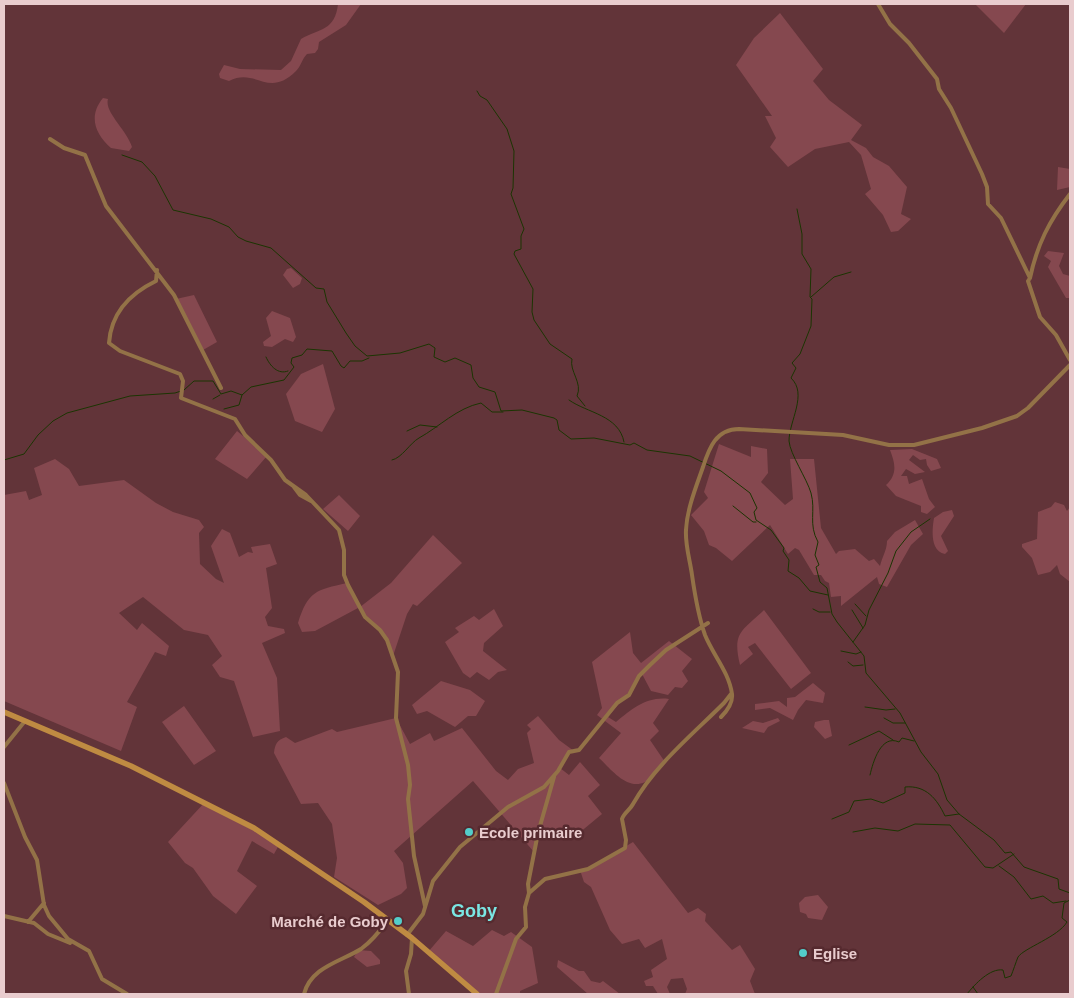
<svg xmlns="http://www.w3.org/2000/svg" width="1074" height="998" font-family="Helvetica,sans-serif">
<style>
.green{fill:#85484f}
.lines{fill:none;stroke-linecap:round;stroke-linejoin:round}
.stream{stroke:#1b3502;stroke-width:1}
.minor{stroke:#937247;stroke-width:4}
.secondary{stroke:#bf8b42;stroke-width:5.5}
.poi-dot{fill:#53cdca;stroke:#562a2f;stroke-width:2}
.labels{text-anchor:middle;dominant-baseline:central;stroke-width:5;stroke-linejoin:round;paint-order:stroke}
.poi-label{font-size:15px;font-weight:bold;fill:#e9ccce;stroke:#562a2f;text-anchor:start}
.quarter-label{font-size:18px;font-weight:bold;fill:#7ae6e3;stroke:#562a2f}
</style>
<rect width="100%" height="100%" fill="#623439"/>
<path class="green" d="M338,4H361L346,25L319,42L318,49L315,53L307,54C302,59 301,66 296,71C268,99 256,67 229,81L220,78L219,74L224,65L240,69L281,70L291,61L301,39C320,28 335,31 338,4Z
M975,4H1026L1004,33Z
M780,13L823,69L813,81L829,100L862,125L851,140L866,148L873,157L889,166L907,187L901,214L911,219L898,231L891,232L883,215L865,194L871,189L861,155L849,142L815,149L788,167L770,147L776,138L765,116H772L736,65L754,38Z
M103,98L108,99C104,112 127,130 132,147L129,151L111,148C95,134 88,116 103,98Z
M1058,167L1070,169V187L1057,190Z
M1048,251L1064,253L1059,266L1063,274L1070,276V298H1066L1048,267L1051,261L1044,256Z
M291,268L302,278L300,284L293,288L283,275L287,269Z
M194,295L217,342L203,350L176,299Z
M272,311L290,318L296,337L293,342L285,339L272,347L264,346L263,342L271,336L266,318Z
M323,364L335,409L322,432L295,421L286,394L301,374Z
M237,431L267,456L247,479L215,459Z
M719,444L751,457V446L767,449L768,473L761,482L785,505L793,499L790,459H814L821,528L836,554L839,551L855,549L869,561L874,559L880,566C882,557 887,550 887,541L895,532L915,520L923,534L911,545L887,587L879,584L877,577L841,606V596L831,597L829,583L825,581L821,575H814L799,550L795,548L788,554L770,525L732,561L716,548L709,545L704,531L691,515L708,498L704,492Z
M912,449L937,459L941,468L931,471L927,465L926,459L920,460L913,455L909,460L925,472L915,474L906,469L901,476H907L909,484L922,479L929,499L935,507L927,514L921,512V506L896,496L886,485C898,474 895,463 890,450Z
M55,459L69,469L79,486L124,480L156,503L173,512L199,520L204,527L199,533L200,564L216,579L224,583L211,546L222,529L230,533L239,557L248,552L253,553L251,547L270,544L277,564L266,568L272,608L265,617L268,626L284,629L285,633L262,643L277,678L280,731L253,737L234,681L220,677L212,665L222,656L208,635L184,630L143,597L119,613L137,630L142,623L169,646L166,656L155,652L127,702L137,707L121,751L4,701V495L26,491L29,500L42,495L34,468Z
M339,495L360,516L348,531L323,509Z
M1055,502L1064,505L1067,511L1070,507V582L1060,574L1057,565L1050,572L1038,575L1032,558L1022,547V544L1037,539L1038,512L1051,507Z
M952,510L954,516L941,536L948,551L945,554C930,551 932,530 934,518L943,512Z
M433,535L462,563L417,606L413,604L407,614L393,656L387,640L358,608L315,631L302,632L298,623C308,591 316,590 347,583L360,607L391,583Z
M494,609L503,626L484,643L483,651L507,670L498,672L489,680L477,672L470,678L463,673L445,642L459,632L455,628L474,616L479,620Z
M764,610L811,673L791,689L755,643L748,647L753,654L740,665C732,632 742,631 764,610Z
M630,632L633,653L641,663L669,641L692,659L682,671L688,681L682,688L675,687L668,695L651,691L642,674C632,690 620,702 608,717L616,722C632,709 647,696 669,699L653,723L659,731L650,740L665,762C659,768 652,779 645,782C627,791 611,769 599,758L621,733L597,715L602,708L592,662Z
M441,681L470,690L485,701L476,716H468L455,727L427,711L417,714L412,705Z
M813,683L825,693L823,703L806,700L798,710L793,720L770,708L755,710V704L779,701L787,707V698L795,697Z
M184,706L216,751L194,765L162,722Z
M538,716L559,740L574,751L569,752L560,768L569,775L580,762L600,785L588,796L602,814L573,838L567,831L539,827L534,852L473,781L394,851L403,863L407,888L401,894L378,905L334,877L337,858L332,824L318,803L301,804L274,753C275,744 277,740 286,737L295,743L332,729L337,732L396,718L410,744L430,733L434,741L462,728L496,771L508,780L518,769L534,763L527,733L531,729L527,725Z
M778,718L780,721L768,727L764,733L742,728L753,721L763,723Z
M824,720H829L832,736L825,739L814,727L815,722Z
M205,802L279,845L274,854L252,841L237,871L257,886L236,914L213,896L193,868L185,863L168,842Z
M633,842L688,913L698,908L706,914L705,921L732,950L740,945L755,969L750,981L755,994H685L687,989L683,978L671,979L667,987L670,994H658L653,986H646L644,981L653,977L651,970L667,959L662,939L645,948L639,939L622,944L610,930L591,887L584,882L580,870L588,869Z
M818,895L828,907L822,920L808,918L806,914L800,912L799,903L805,897Z
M492,930L504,936L511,932L532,947L538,983L520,991V994H477L428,952L446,931L473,946Z
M358,950L371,951L380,960V964L367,967L354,957Z
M558,960L579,971H584L591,981L600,983L603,981L620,994H588L557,967Z"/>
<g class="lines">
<path class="stream" d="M477,91L480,96L487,100L507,129L514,151L513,188L511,194L524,229L521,236V249L515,251L514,254L533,289L532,312L534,320L550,344L572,359C569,371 583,383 577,396L585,406
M122,155L142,162L155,176L173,210L211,219L229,227L238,237L246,241L271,248L316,288L324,289L327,302L346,333L355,346L367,356L400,353L429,344L435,348L434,357L445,362L455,358L471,365L473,378L479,387L495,392L501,411L522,410L554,418L557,420L559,430L571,439L594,438L630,445L634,443L647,450L690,456L721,471L750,493L757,508L754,512L756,520L771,530L784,548L783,551L789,560L788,571L799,578L810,591L828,595
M797,209L802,234V254L811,269L810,297L812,299L811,326L800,354L792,363L796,368L791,378C808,394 789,421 789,441C790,454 807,479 811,493C816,511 808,524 818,542L815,555L819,565L816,567L820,582L827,588L832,614L837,622L864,656L866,673L900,713L921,752L938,774L947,800L959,814L994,840L1005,853L1011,852L1024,867L1058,879L1059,889L1070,893
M811,297L834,277L851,272
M266,357C270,366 278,375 288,371
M213,399L220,395
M569,400C587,413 619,415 624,442
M224,409L239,405L242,395
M407,431L420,425L437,427
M4,460L24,454L38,435L53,421L67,413L130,396L175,393L184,390L194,381H213L221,394L231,391L242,395L251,387L284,380L294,367L291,363L292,358L302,355L307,349L332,351L341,366L344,368L350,361H362L369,358
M392,460C402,458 410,443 419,438C439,427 457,408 481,403L492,412H503
M733,506L753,522H756
M855,604L866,616
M813,609L819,612H830
M852,610L863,628
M853,642L865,625L869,610L888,573L896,551L911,532L930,519
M841,651L856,654L861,652
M848,662L853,666L863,665
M865,707L886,710L895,709
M884,718L893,723H905
M849,745L879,731L893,740
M870,775C873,762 881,734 899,742L902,738L914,741
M832,819L849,812L854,801L871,799L883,803L905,793V787C926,785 937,799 945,816L959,814
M853,832L875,828L898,831L915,824L950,825L985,867L993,868L1014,854
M999,866L1014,877L1031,899L1043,896L1053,903L1066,901
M973,987L978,994
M967,994C975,984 990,968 1003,970L1005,978L1011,976C1013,971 1016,962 1018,957C1024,948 1058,937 1067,922L1062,918L1064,903L1070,900"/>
<path class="minor" d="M878,4L890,24L909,43L937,79L939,89L951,108L982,174L987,187L988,204L1001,218L1030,278L1028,281L1040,317L1056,335L1070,360
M50,139L64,148L85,155L106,206L174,295L221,388
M157,270L156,281C129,294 111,313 109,343L120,351L180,374L183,381L181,398L235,419L245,435L271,460L285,480L306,495L339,530L344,550V575L348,585L365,617L380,630L387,640L398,672L396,718L408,765L410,785L408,799L414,856L425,906
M1030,278C1037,245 1049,221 1070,194
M294,487L300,495L311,501
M721,717C727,711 733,703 732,694C729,672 713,655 705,635C698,615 695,596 692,575C690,560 685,545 686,530C687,509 696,487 703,467C709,448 716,429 739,429L843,435L889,445H914L982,428L1017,416L1028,408L1070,365
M4,747L25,721
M4,783L25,837L37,860L44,905L49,916L68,939L89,951L102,979L127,994
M529,893L545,879L588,869L625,848L626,840L622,819C624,813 630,810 633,804C655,765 692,735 724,703L731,694
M4,916L34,923L48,934L70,943
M28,922L44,903
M407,935L423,914L433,881L460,847L508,807L544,787L558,771L569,752L579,750L617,703L629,695L639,676L650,665L666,650L708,623
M304,994C311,967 340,962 361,949C372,941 380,931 388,920
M409,994L406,971L411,954L412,938
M496,994L516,939L526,927L525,907L529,893L528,884L538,833L554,777"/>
<path class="secondary" d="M4,712L131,766L254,828L364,902L412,938L477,994"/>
</g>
<g class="poi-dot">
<circle cx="469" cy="832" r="5"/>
<circle cx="398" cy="921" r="5"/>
<circle cx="803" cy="953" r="5"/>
</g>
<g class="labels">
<g class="poi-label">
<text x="479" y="832">Ecole primaire</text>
<text x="388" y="921" text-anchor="end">Marché de Goby</text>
<text x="813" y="953">Eglise</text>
</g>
<g class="quarter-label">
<text x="474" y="911">Goby</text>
</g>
</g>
<rect width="1074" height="998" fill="none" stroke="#e9ccce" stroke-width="10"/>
</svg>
